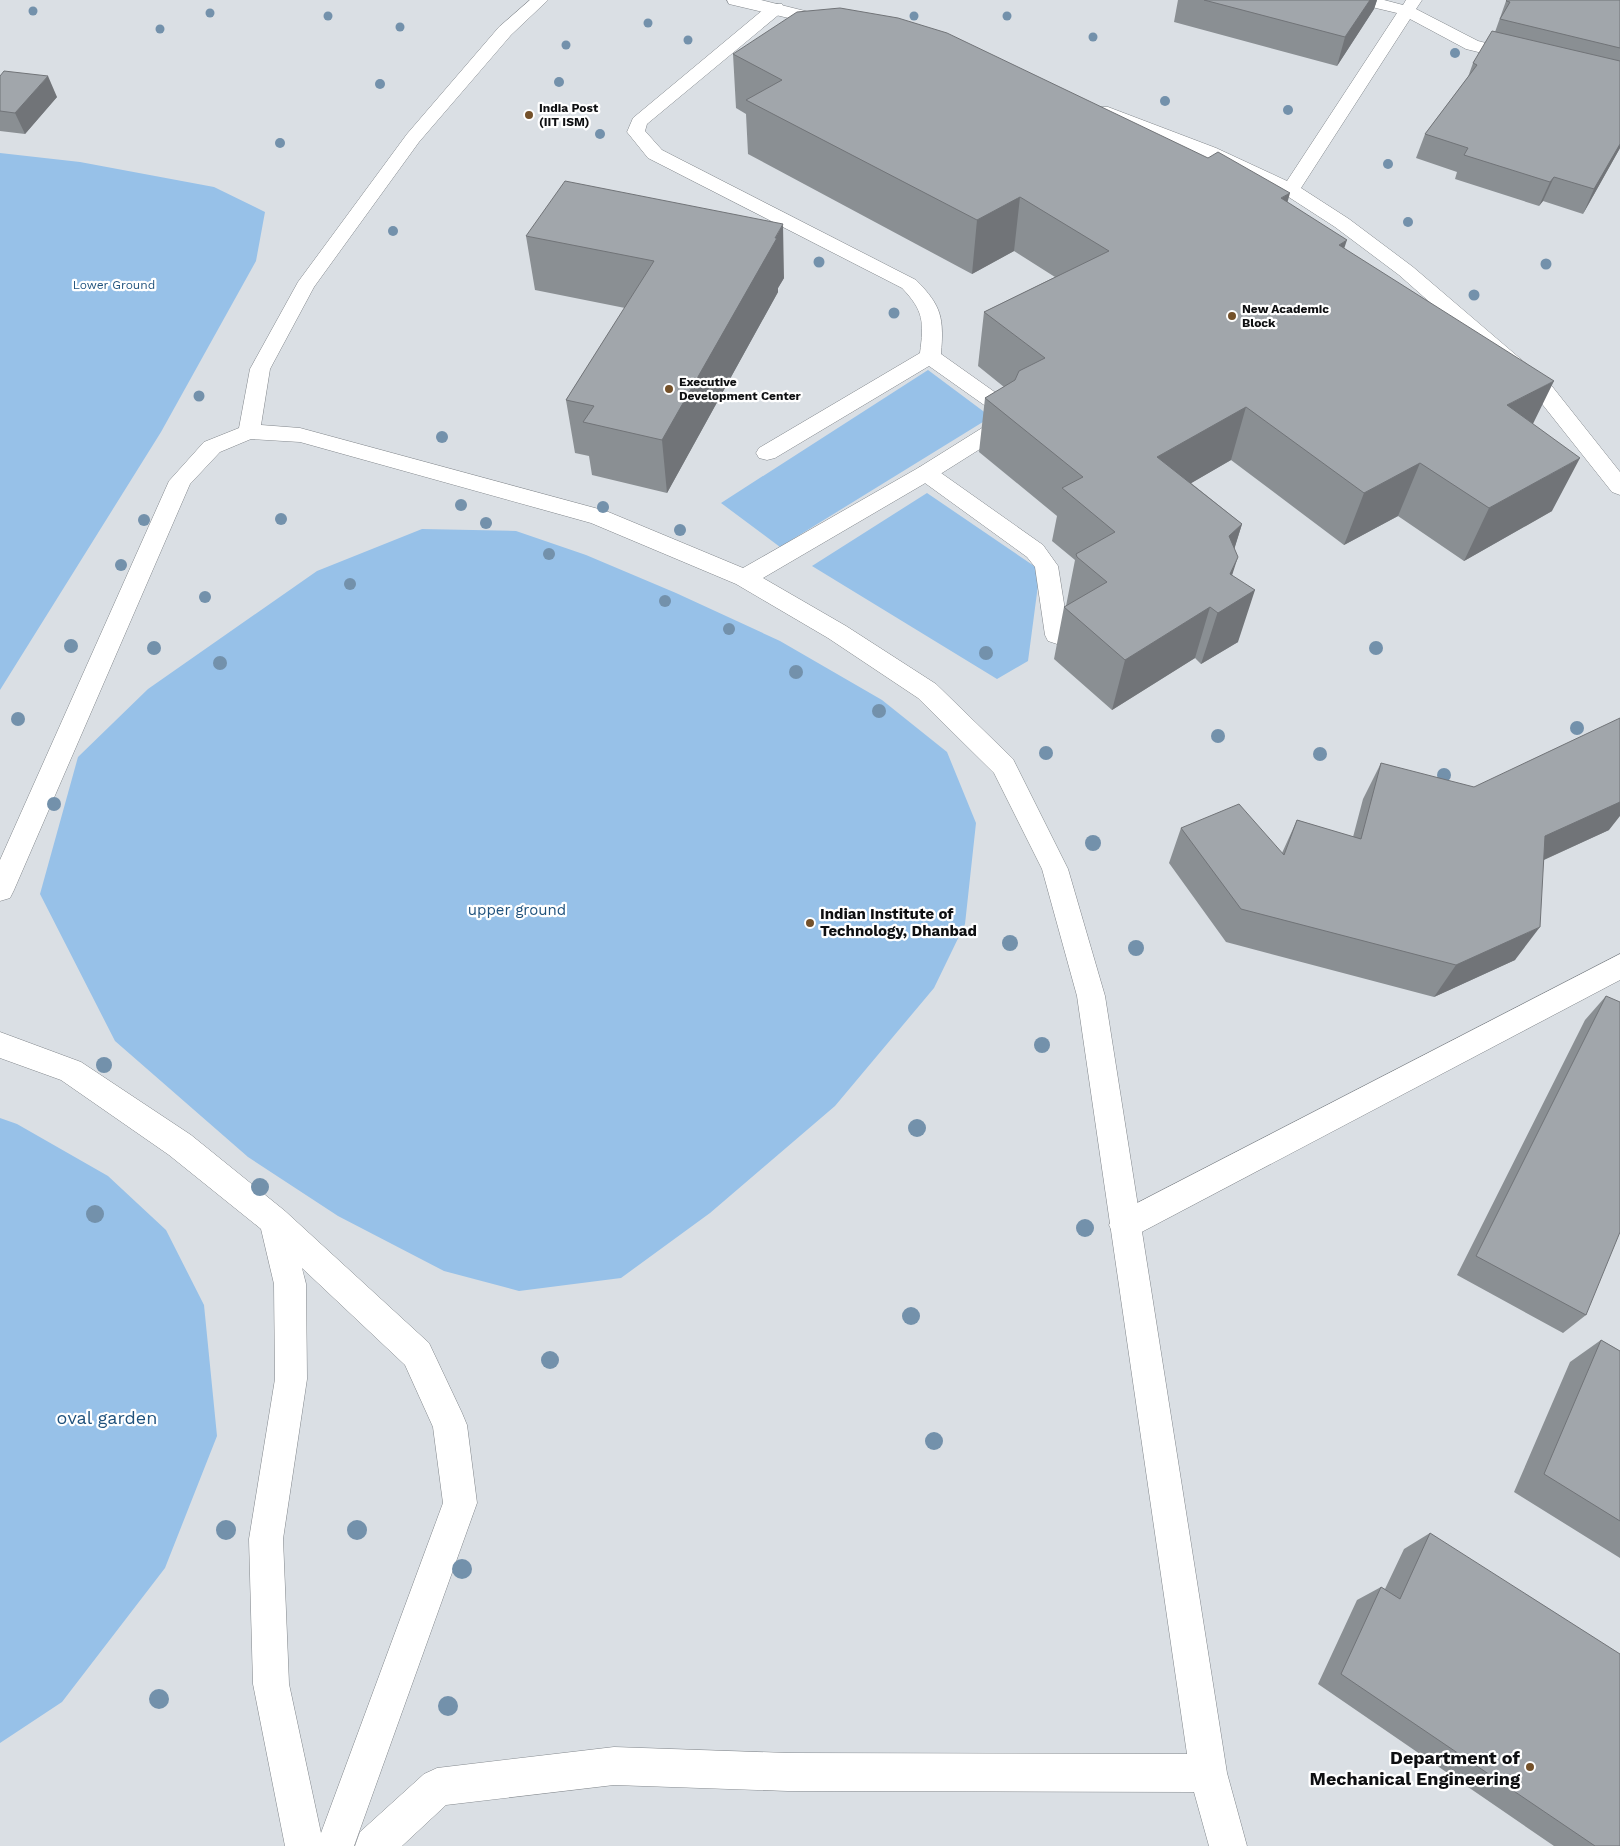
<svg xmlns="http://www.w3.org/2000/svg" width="1620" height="1846" font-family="'Work Sans',sans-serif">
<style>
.green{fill:#97c1e8}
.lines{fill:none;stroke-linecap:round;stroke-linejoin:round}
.lane-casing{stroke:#81868b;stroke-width:1}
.street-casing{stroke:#81868b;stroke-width:1}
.lane{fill:#fff;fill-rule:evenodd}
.street{fill:#fff;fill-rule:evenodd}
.tree{fill:#7391ab}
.wall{fill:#8a8f93}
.shaded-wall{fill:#717478}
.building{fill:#a1a6ab;stroke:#717478}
.poi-dot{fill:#74512a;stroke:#fff;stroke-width:2}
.labels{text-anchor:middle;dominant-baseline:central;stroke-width:4.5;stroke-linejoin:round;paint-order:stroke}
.far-poi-label{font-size:12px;font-weight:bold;fill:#0e0f11;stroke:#fff;text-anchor:start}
.far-park-label{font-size:12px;fill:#1f527d;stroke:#fff}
.park-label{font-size:15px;fill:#1f527d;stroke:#fff}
.poi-label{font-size:15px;font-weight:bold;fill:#0e0f11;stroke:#fff;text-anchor:start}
.near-park-label{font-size:18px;fill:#1f527d;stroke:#fff}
.near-poi-label{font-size:18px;font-weight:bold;fill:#0e0f11;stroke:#fff;text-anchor:end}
</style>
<rect width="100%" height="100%" fill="#dadfe4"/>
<path class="green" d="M0,153L80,162L214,187L265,212L256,261L161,432L0,690Z
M928,370L991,417L780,547L721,503Z
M927,493L1040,570L1028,661L997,679L812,566Z
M422,529L516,531L586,555L676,593L780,641L882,700L947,752L976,823L965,924L934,988L835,1106L710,1213L621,1278L519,1291L444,1271L338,1216L248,1157L115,1041L40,894L78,757L148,689L317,571Z
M0,1118L17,1124L108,1176L166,1230L204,1305L217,1436L165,1568L62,1702L0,1743Z"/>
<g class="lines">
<g class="lane-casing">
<path id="lane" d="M530,0H548L511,35L419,142L314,287L270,369L261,425L300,428L606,511L743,568L918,468L990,423L994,412L929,366L775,458L767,460L759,458L756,453L759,448L920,353C924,322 924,311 902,288L648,158L627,132L633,118L770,4H782L784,8L782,12L647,124L645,131L662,150L916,280C942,306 944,318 941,354L1013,405L1016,410L1007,432L934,478L763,578L846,626L936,684L1013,759L1068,869L1105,996L1227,1773L1247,1846H1209L1194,1792L788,1791L614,1785L446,1805L402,1846H355L360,1832L424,1774L437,1768L614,1747L788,1753L1187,1754L1077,996L1042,869L994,773L918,698L828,638L736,584L591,523L300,442L251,439L220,452L190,484L14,890L10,898L0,901V860L169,481L204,442L239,428L250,369L298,282L407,134L499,27Z
M0,1032L81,1062L191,1135L285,1211L429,1343L462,1413L467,1425L477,1503L354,1846H285L253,1684L249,1539L275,1379L274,1284L261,1229L169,1155L61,1080L0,1058ZM302,1268L405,1365L433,1427L443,1503L321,1833L289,1684L283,1539L307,1379L306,1284Z"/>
</g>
<g class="street-casing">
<path id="street" d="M727,0H761L837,19L839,23L837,27L831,28L729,4Z
M1357,0H1384L1403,5L1406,0H1422L1416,9L1478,41L1525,53L1528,57L1525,61L1519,62L1466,49L1410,19L1301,188L1349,219L1413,267L1551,385L1620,472V495L1612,492L1535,395L1399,275L1335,227L1284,194L1202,156L1096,115L1093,111L1096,107H1108L1216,148L1287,181L1397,13L1359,4Z
M926,465L934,468L1043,545L1058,566L1069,635L1066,641L1057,644L1048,641L1045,635L1035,567L1027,557L918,478L915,473L918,468Z
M1620,954V980L1136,1235L1125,1240L1114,1235L1109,1225L1114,1215Z"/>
</g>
<use href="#lane" class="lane"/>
<use href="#street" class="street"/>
</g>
<g class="tree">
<circle cx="33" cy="11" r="4.5"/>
<circle cx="210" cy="13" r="4.5"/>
<circle cx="328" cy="16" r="4.5"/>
<circle cx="914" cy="16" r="4.5"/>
<circle cx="1007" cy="16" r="4.5"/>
<circle cx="648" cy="23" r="4.5"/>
<circle cx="400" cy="27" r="4.5"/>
<circle cx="160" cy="29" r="4.5"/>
<circle cx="1093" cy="37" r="4.5"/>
<circle cx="688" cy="40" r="4.5"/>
<circle cx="566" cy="45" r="4.5"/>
<circle cx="1455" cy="53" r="5"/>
<circle cx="559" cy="82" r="5"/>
<circle cx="380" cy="84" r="5"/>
<circle cx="1165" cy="101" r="5"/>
<circle cx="1288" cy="110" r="5"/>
<circle cx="600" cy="134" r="5"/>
<circle cx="280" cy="143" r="5"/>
<circle cx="1388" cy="164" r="5"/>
<circle cx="1408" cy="222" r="5"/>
<circle cx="393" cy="231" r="5"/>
<circle cx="819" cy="262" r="5.5"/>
<circle cx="1546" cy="264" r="5.5"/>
<circle cx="1474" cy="295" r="5.5"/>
<circle cx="894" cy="313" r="5.5"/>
<circle cx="199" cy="396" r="5.5"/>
<circle cx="442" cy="437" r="6"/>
<circle cx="461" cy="505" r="6"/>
<circle cx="603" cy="507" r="6"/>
<circle cx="281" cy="519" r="6"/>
<circle cx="144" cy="520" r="6"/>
<circle cx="486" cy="523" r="6"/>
<circle cx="680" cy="530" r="6"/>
<circle cx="549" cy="554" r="6"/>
<circle cx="121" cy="565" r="6"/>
<circle cx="350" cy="584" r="6"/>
<circle cx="205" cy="597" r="6"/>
<circle cx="665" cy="601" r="6"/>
<circle cx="729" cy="629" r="6"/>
<circle cx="71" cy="646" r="7"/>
<circle cx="154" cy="648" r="7"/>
<circle cx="1376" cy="648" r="7"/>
<circle cx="986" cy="653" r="7"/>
<circle cx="220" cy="663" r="7"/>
<circle cx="796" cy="672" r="7"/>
<circle cx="879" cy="711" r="7"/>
<circle cx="18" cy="719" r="7"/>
<circle cx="1577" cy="728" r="7"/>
<circle cx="1218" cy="736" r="7"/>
<circle cx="1046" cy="753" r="7"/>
<circle cx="1320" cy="754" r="7"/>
<circle cx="1444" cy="775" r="7"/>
<circle cx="54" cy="804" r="7"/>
<circle cx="1093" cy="843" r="8"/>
<circle cx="1010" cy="943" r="8"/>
<circle cx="1136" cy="948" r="8"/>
<circle cx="1042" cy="1045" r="8"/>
<circle cx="104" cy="1065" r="8"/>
<circle cx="917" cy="1128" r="9"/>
<circle cx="260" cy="1187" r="9"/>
<circle cx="95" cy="1214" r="9"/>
<circle cx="1085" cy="1228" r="9"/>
<circle cx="911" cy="1316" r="9"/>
<circle cx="550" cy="1360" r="9"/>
<circle cx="934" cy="1441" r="9"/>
<circle cx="226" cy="1530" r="10"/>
<circle cx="357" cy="1530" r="10"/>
<circle cx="462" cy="1569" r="10"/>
<circle cx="159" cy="1699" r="10"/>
<circle cx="448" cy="1706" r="10"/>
</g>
<path class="wall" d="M1178,0H1377L1374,9L1337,66L1174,22Z
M1620,0V148L1583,214L1543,201L1539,206L1455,179L1457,172L1416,158L1425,134L1468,77L1473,63L1495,32L1506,1Z
M733,54L1288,203L1344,249L1533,424L1552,511L1464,561L1398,516L1344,545L1231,460L1191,483L1242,524L1234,549L1232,575L1238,642L1201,664L1195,658L1112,710L1054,659L1064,607L1066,606L1075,560L1052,541L1057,516L979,452L985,398L1004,387L978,366L984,312L1055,277L1014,251L972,274L748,154L746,114L736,108Z
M0,76L57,97L25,134L0,131Z
M526,236L784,278L778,288V292L667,493L592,475L589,456L575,453L566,400L625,308L535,290Z
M1381,763L1609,830L1544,860L1515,960L1434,997L1226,942L1169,863L1181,828L1282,853L1297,820L1353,837L1363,799Z
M1606,996L1586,1315L1563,1333L1457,1275L1585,1020Z
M1601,1340L1620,1351V1558L1514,1492L1570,1362Z
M1430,1533L1620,1846H1554L1318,1684L1357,1600L1381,1587L1385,1589L1404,1549Z"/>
<path class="shaded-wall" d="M1370,0H1377L1374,9L1337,66L1345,37Z
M48,76L57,97L25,134L15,113Z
M1620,144V148L1583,214L1594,189Z
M1554,177L1543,201L1539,206L1550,182Z
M1290,193L1275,247L1281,198Z
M1020,197L1014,251L972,274L977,220Z
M783,224L784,278L778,288V292L667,493L662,440Z
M1347,240L1329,294L1339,245Z
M1554,381L1528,434L1507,405Z
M1246,407L1231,460L1145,510L1157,457Z
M1580,458L1552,511L1464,561L1489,508Z
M1420,463L1398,516L1344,545L1364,493Z
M1242,524L1226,576L1229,536Z
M1238,557L1221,609L1255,590L1238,642L1201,664L1230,574Z
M1210,607L1195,658L1112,710L1125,660Z
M1620,798V816L1609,830L1521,870L1545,836Z
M1540,927L1515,960L1434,997L1456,965Z"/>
<path class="building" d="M1204,0H1370L1345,37Z
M1507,0H1620V48L1500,19L1510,2L1506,1Z
M840,8L898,18L947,33L1208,158L1218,152L1290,193L1281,198L1347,240L1339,245L1554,381L1507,405L1580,458L1489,508L1420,463L1364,493L1246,407L1157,457L1242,524L1229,536L1238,557L1230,574L1255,590L1218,613L1210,607L1125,660L1064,607L1107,582L1077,557L1076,554L1115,532L1062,488L1083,477L985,398L1015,380L1019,371L1045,358L984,312L1109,251L1020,197L977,220L746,100L782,80L733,54L797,12Z
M1492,31L1620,61V144L1594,189L1554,177L1550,182L1464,155L1468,148L1425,134L1477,65L1473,63Z
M4,71L48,76L15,113L0,111V76Z
M565,181L783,224L775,238H777L662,440L583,422L594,406L566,400L654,261L526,236Z
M1620,718V802L1545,836L1540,927L1456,965L1241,909L1181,828L1239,804L1284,855L1297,820L1361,839L1381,763L1474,787Z
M1606,996L1620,1002V1232L1586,1315L1476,1256Z
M1601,1340L1620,1351V1521L1544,1474Z
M1430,1533L1620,1654V1846H1595L1341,1674L1381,1587L1400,1599Z"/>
<g class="poi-dot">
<circle cx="529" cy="115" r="5"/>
<circle cx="1232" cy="316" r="5"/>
<circle cx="669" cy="389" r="5"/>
<circle cx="810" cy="923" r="5"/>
<circle cx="1530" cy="1767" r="5"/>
</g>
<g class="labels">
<g class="far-poi-label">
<text x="539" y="108">India Post<tspan x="539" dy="14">(IIT ISM)</tspan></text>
<text x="1242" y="309">New Academic<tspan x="1242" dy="14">Block</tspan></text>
<text x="679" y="382">Executive<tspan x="679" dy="14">Development Center</tspan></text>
</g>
<g class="far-park-label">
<text x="114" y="285">Lower Ground</text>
</g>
<g class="park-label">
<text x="517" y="910">upper ground</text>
</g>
<g class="poi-label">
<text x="820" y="914">Indian Institute of<tspan x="820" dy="17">Technology, Dhanbad</tspan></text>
</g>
<g class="near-park-label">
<text x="107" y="1417">oval garden</text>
</g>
<g class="near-poi-label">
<text x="1520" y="1757">Department of<tspan x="1520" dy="21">Mechanical Engineering</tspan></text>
</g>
</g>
</svg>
